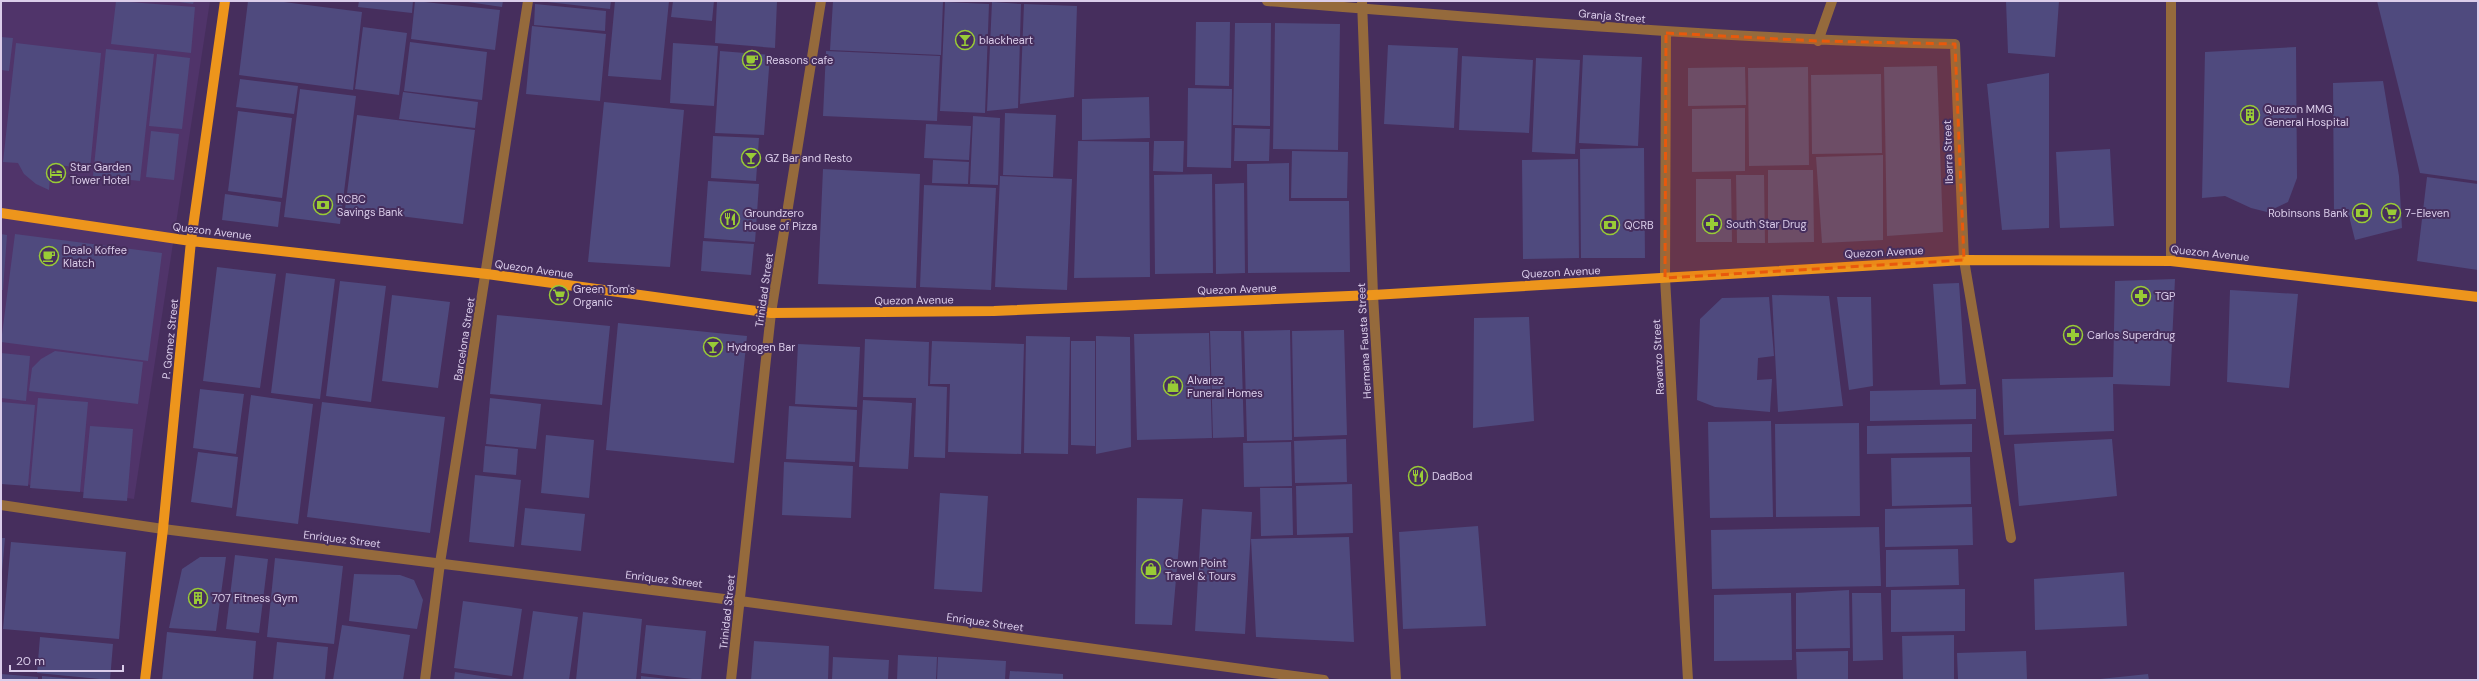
<svg xmlns="http://www.w3.org/2000/svg" width="2479" height="681" font-family="'DM Sans',sans-serif">
<style>
.built{fill:#50346a}
.building{fill:#4f4a7e}
.lines{fill:none;stroke-linecap:round;stroke-linejoin:round}
.minor{stroke:#956a3c;stroke-width:10}
.major{stroke:#ed951c;stroke-width:10}
.marked{fill:#e8590c;fill-opacity:0.2;stroke:#e8590c;stroke-width:3;stroke-dasharray:8 5;stroke-linejoin:round}
.labels{text-anchor:middle;dominant-baseline:central;stroke-width:4;stroke-linejoin:round;paint-order:stroke}
.street-label{font-size:11px;fill:#dbcdea;stroke:#462e5d}
.poi-label{font-size:11px;fill:#dbcdea;stroke:#462e5d;text-anchor:start}
</style>
<rect width="100%" height="100%" fill="#462e5d"/>
<path class="built" d="M1,1H210L134,499L1,481Z"/>
<path class="building" d="M116,1L195,7L191,53L111,44Z
M172,1H194L193,4Z
M248,1H276L362,12L353,90L239,75Z
M359,1H413L412,13L358,7Z
M415,1L500,10L495,50L411,39Z
M461,1H503L502,7Z
M538,1H611L610,9Z
M615,1H669L661,80L608,76Z
M673,1H714L712,21L671,17Z
M717,1H777L775,48L715,43Z
M833,1H943L941,55L830,50Z
M2006,1H2059L2055,57L2008,53Z
M2377,1H2478V181L2420,173Z
M945,2L989,4L985,113L940,111Z
M992,2L1021,4L1018,108L987,111Z
M535,4L606,11L605,31L534,25Z
M1024,4L1077,6L1074,97L1020,104Z
M1196,22H1230L1229,86L1195,85Z
M1235,23H1271L1270,126L1233,125Z
M1275,23L1340,24L1338,150L1273,149Z
M532,26L606,34L600,101L526,94Z
M363,27L407,33L399,95L355,89Z
M1,37L13,38L9,71L1,70Z
M410,42L487,52L482,100L404,91Z
M16,43L101,53L90,169L51,164L49,190L36,184L24,174L18,163L3,162Z
M673,43L718,46L714,106L670,103Z
M1388,45L1458,48L1454,128L1384,124Z
M2296,47L2297,178L2288,202L2267,212L2251,208L2225,196L2202,198L2205,52Z
M106,49L154,54L140,181L93,176Z
M720,51L770,55L764,135L715,133Z
M826,51L940,56L937,121L823,116Z
M157,54L190,58L182,129L149,126Z
M1583,55L1642,57L1638,146L1579,143Z
M1462,56L1533,60L1529,133L1459,130Z
M1536,58L1580,60L1575,154L1532,152Z
M1937,66L1943,232L1887,236L1884,67Z
M1745,67L1746,105L1688,106V68Z
M1808,67L1809,165L1749,166L1748,68Z
M2049,73V228L2002,230L1987,84Z
M1881,74L1882,153L1812,154L1811,75Z
M240,79L298,86L294,114L236,107Z
M2383,81L2399,176L2402,228L2355,240L2349,216L2334,217L2333,83Z
M1188,88L1232,89L1231,168L1187,167Z
M300,89L356,96L340,224L284,217Z
M403,92L478,102L475,128L399,119Z
M1149,97L1150,138L1082,140V99Z
M604,102L684,110L670,267L588,262Z
M1745,108V171L1692,172V109Z
M238,111L292,118L282,198L228,191Z
M1005,113L1056,115L1053,177L1003,175Z
M357,115L475,130L463,224L345,209Z
M973,116L1000,118L998,185L970,184Z
M926,124L971,126L969,160L924,158Z
M1235,128L1270,129L1269,161H1234Z
M151,131L179,134L174,180L146,177Z
M713,136L759,138L756,181L711,178Z
M1078,141L1149,142L1150,277L1074,278Z
M1154,141H1184L1183,172L1153,171Z
M1644,148L1645,258H1581L1580,149Z
M2110,149L2114,226L2060,228L2056,152Z
M1292,151L1348,152L1347,198H1291Z
M1883,155V240L1822,243L1816,157Z
M1578,159L1579,258L1523,259L1522,160Z
M933,160L969,162L968,184L932,183Z
M1289,163V201H1349L1350,272L1248,273L1247,164Z
M823,169L920,174L916,288L818,284Z
M1768,170H1813L1814,242L1768,243Z
M1212,174L1213,273L1155,274L1154,175Z
M1736,175H1764L1765,243H1737Z
M1000,176L1072,179L1067,290L995,287Z
M2427,177L2478,184V270L2417,261Z
M1696,179H1731L1732,242H1696Z
M708,181L759,184L755,242L704,238Z
M1244,183L1245,273L1216,274L1215,184Z
M924,185L996,188L991,290L920,287Z
M225,194L281,202L278,227L222,220Z
M1,234L7,235L3,290H1Z
M15,234L162,253L148,361L1,342Z
M703,241L754,244L751,275L701,271Z
M217,267L276,274L260,388L203,381Z
M286,273L335,279L320,399L271,393Z
M2175,279L2170,386L2113,384L2114,431L2004,435L2002,379L2113,377L2115,281Z
M340,281L386,286L371,402L326,396Z
M1959,283L1966,384L1940,385L1933,284Z
M2230,290L2298,294L2289,388L2227,382Z
M392,295L450,302L438,388L382,381Z
M1772,295L1829,296L1843,406L1778,412Z
M1769,297L1774,356L1758,358L1757,380L1772,379L1770,412L1715,407L1697,400L1700,319L1722,298Z
M1837,297H1871L1873,386L1849,390Z
M497,315L610,326L602,405L490,394Z
M1529,317L1534,421L1473,428L1474,318Z
M618,323L747,336L734,463L606,450Z
M1290,330L1292,440L1247,441L1244,331Z
M1344,330L1347,435L1294,437L1292,331Z
M1210,331H1241L1244,437L1213,438Z
M1209,333L1212,438L1137,440L1134,334Z
M1026,336L1070,337L1068,454L1024,453Z
M1096,336L1130,337L1131,447L1096,454Z
M865,339L929,342L928,386L947,387L945,458L914,457L916,398L863,397Z
M932,341L1024,344L1021,454L948,452L950,384H930Z
M1071,341H1095V446L1071,445Z
M798,344L860,347L857,407L795,404Z
M55,351L143,362L138,404L29,391L32,368L41,359Z
M1,353L30,356L26,401L1,398Z
M200,389L244,394L236,454L193,448Z
M1976,389V419L1870,421V391Z
M251,395L313,404L298,524L236,516Z
M38,398L88,402L80,492L30,488Z
M490,398L541,404L536,449L486,444Z
M863,400L912,403L908,469L859,467Z
M1,402L35,405L28,486L1,484Z
M322,402L445,417L430,533L307,517Z
M789,406L857,410L855,462L786,459Z
M1771,421L1773,517L1710,518L1708,422Z
M1859,423L1860,516L1776,517L1775,424Z
M1972,424V452L1867,454V426Z
M90,426L133,429L127,501L83,498Z
M546,435L594,440L589,498L541,493Z
M1346,439L1347,482L1295,483L1294,441Z
M2112,439L2117,496L2019,506L2014,444Z
M1291,442L1292,486L1244,487L1243,443Z
M485,446L518,449L516,475L483,472Z
M198,452L238,457L232,508L191,502Z
M1970,457L1971,504L1892,506L1891,458Z
M784,462L853,466L851,518L782,515Z
M475,475L521,480L514,547L469,542Z
M1352,484L1353,533L1297,535L1296,486Z
M1260,488H1292L1293,535L1261,536Z
M940,493L988,496L982,592L934,589Z
M1137,498L1183,499L1172,625L1135,624Z
M1972,507L1973,545L1885,547V509Z
M525,508L585,514L581,551L521,545Z
M1202,509L1252,512L1245,634L1195,631Z
M1478,526L1486,626L1403,629L1399,532Z
M1879,527L1881,586L1712,589L1711,530Z
M1349,537L1354,642L1256,637L1251,539Z
M1,538H5L2,572H1Z
M11,542L126,552L119,639L3,629Z
M1958,549L1959,585L1886,587V550Z
M235,555L268,559L259,633L226,629Z
M200,557H226L216,631L169,628L182,569Z
M275,558L343,566L334,644L267,637Z
M2124,572L2127,626L2035,630L2034,579Z
M354,574L400,575L414,580L423,600L417,629L349,621Z
M1965,589V631L1891,632V590Z
M1849,590L1850,648L1796,649V593Z
M1791,593L1792,660L1714,661V595Z
M1852,593H1881L1883,660L1853,661Z
M463,601L522,609L512,676L454,668Z
M533,611L578,617L569,680H523Z
M583,612L642,619L636,680H576Z
M342,625L410,635L403,680H333Z
M646,625L706,631L701,680L641,673Z
M167,632L256,641L253,680H162Z
M1954,635V680H1903L1902,636Z
M40,637L113,644L110,680L37,673Z
M754,641L829,646L828,680H751Z
M277,642L328,647L325,680H273Z
M1848,651V679L1797,680L1796,652Z
M2026,651L2027,680H1958L1957,653Z
M898,655L937,657L936,680H897Z
M833,657L889,660L888,680H832Z
M938,657L1006,661L1005,680H937Z
M1010,671L1063,674V680H1009Z
M455,672L501,679V680H454Z
M1,674L38,677V680H1Z
M2148,674L2149,680H2100V679Z
M42,676L74,679V680H42Z
M641,676L667,679V680H641Z"/>
<g class="lines">
<path class="minor" d="M1267,1C1497,19 1725,39 1955,44L1964,260L2011,538
M1362,1L1373,295L1396,680
M1666,33L1665,278L1688,680
M1818,41L1832,1
M2171,261V1
M1,505L163,529L740,601L1324,680
M425,680L440,563L528,1
M731,680L771,313L821,1"/>
<path class="major" d="M1,213L191,241L487,274L771,313L994,311L1373,295L1964,260L2171,261L2478,297
M145,680L163,529L191,241L225,1"/>
</g>
<path class="marked" d="M1666,33L1818,41L1955,44L1964,260L1665,278Z"/>
<defs>
<g id="bar-ring" transform="scale(1)"><circle r="9.5" fill="#462e5d" stroke="#99cb36" stroke-width="1.5"/><path d="M-6-5H6L.8 .8V4.5H3.5V6h-7V4.5H-.8V.8Z" fill="#99cb36"/></g>
<g id="cafe-ring" transform="scale(1)"><circle r="9.5" fill="#462e5d" stroke="#99cb36" stroke-width="1.5"/><path d="M-5.5-4.5H6V0H3Q3 3.5 0 3.5H-2.5Q-5.5 3.5-5.5 0ZM3-3.2v2h1.7v-2ZM-6 4.5H4V6H-6Z" fill="#99cb36"/></g>
<g id="building-ring" transform="scale(1)"><circle r="9.5" fill="#462e5d" stroke="#99cb36" stroke-width="1.5"/><path d="M-4-6H4V6H1V3H-1V6H-4ZM-2.5-4.3h1.7v1.8h-1.7ZM.8-4.3h1.7v1.8H.8ZM-2.5-1h1.7V.8h-1.7ZM.8-1h1.7V.8H.8Z" fill="#99cb36"/></g>
<g id="hotel-ring" transform="scale(1)"><circle r="9.5" fill="#462e5d" stroke="#99cb36" stroke-width="1.5"/><path d="M-6-4.5h1.5V1H6V5H4.5V3h-9V5H-6ZM-4 0a1.8 1.8 0 1 1 3.6 0ZM.5 0V-2.5h3Q6-2.5 6 0Z" fill="#99cb36"/></g>
<g id="bank-ring" transform="scale(1)"><circle r="9.5" fill="#462e5d" stroke="#99cb36" stroke-width="1.5"/><path d="M-6-4H6V4H-6ZM0-2.3a2.3 2.3 0 1 0 0 4.6a2.3 2.3 0 1 0 0-4.6Z" fill="#99cb36"/></g>
<g id="supermarket-ring" transform="scale(1)"><circle r="9.5" fill="#462e5d" stroke="#99cb36" stroke-width="1.5"/><path d="M-6-5.5h2.5l.6 2H6L4.5 2H-2.5L-4.4-4H-6ZM-1.5 3.2a1.3 1.3 0 1 0 .1 0ZM3 3.2a1.3 1.3 0 1 0 .1 0Z" fill="#99cb36"/></g>
<g id="restaurant-ring" transform="scale(1)"><circle r="9.5" fill="#462e5d" stroke="#99cb36" stroke-width="1.5"/><path d="M-5-6h1v4h1v-4h1v4h1v-4h1v5L-1.5 .5V6h-2V.5L-5-1ZM5-6V6H3V1.5H1.5Q1.5-4 5-6Z" fill="#99cb36"/></g>
<g id="pharmacy-ring" transform="scale(1)"><circle r="9.5" fill="#462e5d" stroke="#99cb36" stroke-width="1.5"/><path d="M-2-6h4v4h4v4h-4v4h-4v-4h-4v-4h4Z" fill="#99cb36"/></g>
<g id="shop-ring" transform="scale(1)"><circle r="9.5" fill="#462e5d" stroke="#99cb36" stroke-width="1.5"/><path d="M-5-2.5h2.3a2.7 3.5 0 0 1 5.4 0H5L5.5 6h-11ZM-1.5-2.5h3a1.5 2.3 0 0 0-3 0Z" fill="#99cb36"/></g>
</defs>
<g fill-rule="evenodd">
<use href="#bar-ring" x="965" y="40"/>
<use href="#cafe-ring" x="752" y="60"/>
<use href="#building-ring" x="2250" y="115"/>
<use href="#bar-ring" x="751" y="158"/>
<use href="#hotel-ring" x="56" y="173"/>
<use href="#bank-ring" x="323" y="205"/>
<use href="#bank-ring" x="2362" y="213"/>
<use href="#supermarket-ring" x="2391" y="213"/>
<use href="#restaurant-ring" x="730" y="219"/>
<use href="#pharmacy-ring" x="1712" y="224"/>
<use href="#bank-ring" x="1610" y="225"/>
<use href="#cafe-ring" x="49" y="256"/>
<use href="#supermarket-ring" x="559" y="295"/>
<use href="#pharmacy-ring" x="2141" y="296"/>
<use href="#pharmacy-ring" x="2073" y="335"/>
<use href="#bar-ring" x="713" y="347"/>
<use href="#shop-ring" x="1173" y="386"/>
<use href="#restaurant-ring" x="1418" y="476"/>
<use href="#shop-ring" x="1151" y="569"/>
<use href="#building-ring" x="198" y="598"/>
</g>
<g class="labels">
<g class="street-label">
<text transform="translate(1612 16) rotate(5)">Granja Street</text>
<text transform="translate(1948 152) rotate(-92)">Ibarra Street</text>
<text transform="translate(212 231) rotate(7)">Quezon Avenue</text>
<text transform="translate(1884 252) rotate(-3)">Quezon Avenue</text>
<text transform="translate(2210 253) rotate(6)">Quezon Avenue</text>
<text transform="translate(534 269) rotate(8)">Quezon Avenue</text>
<text transform="translate(1561 272) rotate(-3)">Quezon Avenue</text>
<text transform="translate(1237 289) rotate(-2)">Quezon Avenue</text>
<text transform="translate(764 290) rotate(-82)">Trinidad Street</text>
<text transform="translate(914 300) rotate(-1)">Quezon Avenue</text>
<text transform="translate(170 339) rotate(-84)">P. Gomez Street</text>
<text transform="translate(464 339) rotate(-81)">Barcelona Street</text>
<text transform="translate(1364 341) rotate(-93)">Hermana Fausta Street</text>
<text transform="translate(1658 357) rotate(-93)">Ravanzo Street</text>
<text transform="translate(342 539) rotate(7)">Enriquez Street</text>
<text transform="translate(664 579) rotate(7)">Enriquez Street</text>
<text transform="translate(727 612) rotate(-84)">Trinidad Street</text>
<text transform="translate(985 622) rotate(8)">Enriquez Street</text>
</g>
<g class="poi-label">
<text x="979" y="40">blackheart</text>
<text x="766" y="60">Reasons cafe</text>
<text x="2264" y="109">Quezon MMG<tspan x="2264" dy="13">General Hospital</tspan></text>
<text x="765" y="158">GZ Bar and Resto</text>
<text x="70" y="167">Star Garden<tspan x="70" dy="13">Tower Hotel</tspan></text>
<text x="337" y="199">RCBC<tspan x="337" dy="13">Savings Bank</tspan></text>
<text x="744" y="213">Groundzero<tspan x="744" dy="13">House of Pizza</tspan></text>
<text x="2348" y="213" text-anchor="end">Robinsons Bank</text>
<text x="2405" y="213">7-Eleven</text>
<text x="1726" y="224">South Star Drug</text>
<text x="1624" y="225">QCRB</text>
<text x="63" y="250">Dealo Koffee<tspan x="63" dy="13">Klatch</tspan></text>
<text x="573" y="289">Green Tom's<tspan x="573" dy="13">Organic</tspan></text>
<text x="2155" y="296">TGP</text>
<text x="2087" y="335">Carlos Superdrug</text>
<text x="727" y="347">Hydrogen Bar</text>
<text x="1187" y="380">Alvarez<tspan x="1187" dy="13">Funeral Homes</tspan></text>
<text x="1432" y="476">DadBod</text>
<text x="1165" y="563">Crown Point<tspan x="1165" dy="13">Travel &amp; Tours</tspan></text>
<text x="212" y="598">707 Fitness Gym</text>
</g>
</g>
<rect width="2479" height="681" fill="none" stroke="#dbcdea" stroke-width="4"/>
<path d="M10 665v6h113v-6" fill="none" stroke="#dbcdea" stroke-width="2"/>
<text x="16" y="665" font-size="12" fill="#dbcdea" stroke="#462e5d" stroke-width="3" paint-order="stroke">20 m</text>
</svg>
